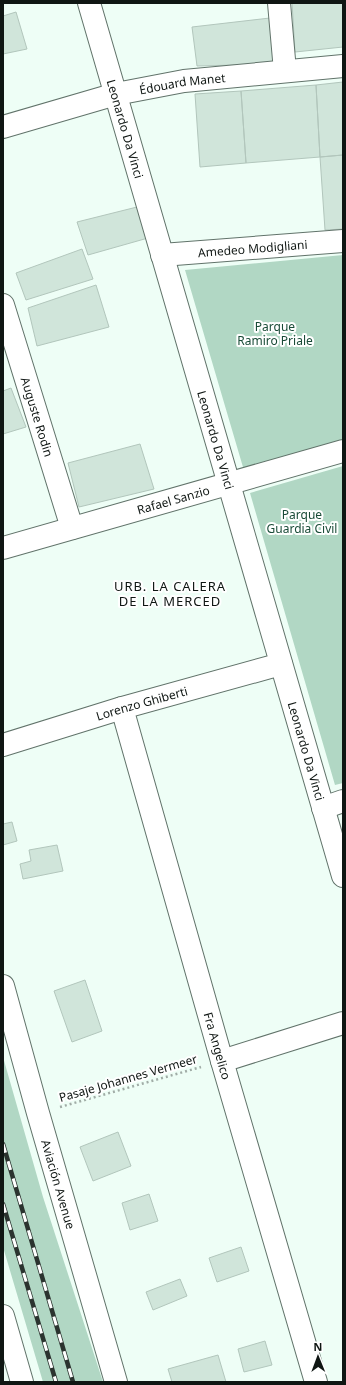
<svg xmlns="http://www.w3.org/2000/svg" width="346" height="1385" font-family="'Noto Sans',sans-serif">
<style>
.green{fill:#b1d7c4}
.building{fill:#d0e5da;stroke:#b2c6bc}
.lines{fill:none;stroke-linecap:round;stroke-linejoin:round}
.minor-casing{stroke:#61736a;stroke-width:24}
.major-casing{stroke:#61736a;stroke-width:24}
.path{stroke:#a0aca6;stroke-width:2.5;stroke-dasharray:2 3;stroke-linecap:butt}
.minor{stroke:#fff;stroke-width:22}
.major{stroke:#fff;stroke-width:22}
.rail-casing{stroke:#2b332f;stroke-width:4.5}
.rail{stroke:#fff;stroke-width:3;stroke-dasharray:9;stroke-linecap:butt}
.labels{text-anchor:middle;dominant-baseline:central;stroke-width:4;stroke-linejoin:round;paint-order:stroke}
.street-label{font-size:12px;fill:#0f1613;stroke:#fff}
.park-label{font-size:12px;fill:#194b37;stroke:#fff}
.neighbourhood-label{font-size:13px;letter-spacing:1px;fill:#0f1613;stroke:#fff}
</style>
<rect width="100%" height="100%" fill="#eefef6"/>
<path class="green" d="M343,255V445L245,474L185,270Z
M343,466V783L335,785L250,493Z
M3,1057L43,1197L103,1382H43L3,1247Z"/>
<path class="building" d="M292,3H343V47L295,52Z
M16,12L27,49L3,54V16Z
M270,18L275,64L197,66L192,27Z
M343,82V155L320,157L316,85Z
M316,85L320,157L246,163L241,91Z
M241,91L246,163L200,167L195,94Z
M343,155V229L325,230L320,157Z
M137,207L148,238L88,255L77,222Z
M82,249L93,279L26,300L16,273Z
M96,285L109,327L37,346L28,308Z
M11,388L26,427L3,434V391Z
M140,444L154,489L79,507L68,463Z
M12,822L17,841L3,845V824Z
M57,845L63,871L23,879L20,864L31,861L29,850Z
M85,980L102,1031L72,1042L54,991Z
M118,1132L131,1166L93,1181L80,1147Z
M149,1194L158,1221L130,1230L122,1203Z
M241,1247L249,1271L217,1282L209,1258Z
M180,1279L187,1296L153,1310L146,1292Z
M265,1341L272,1365L244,1372L238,1349Z
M218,1355L226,1382H172L168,1369Z"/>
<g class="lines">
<g class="minor-casing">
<g id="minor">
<path id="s1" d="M89,3L343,876"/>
<path d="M279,3L285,71"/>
<path id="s2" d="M3,127L116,94L184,81L343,66"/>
<path id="s3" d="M162,255L343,241"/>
<path id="s4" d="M3,305L72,528"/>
<path id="s5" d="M3,548L343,451"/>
<path id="s6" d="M122,708L222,1061L316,1382"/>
<path id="s7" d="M3,745L122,708L281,664"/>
<path d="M323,808L343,801"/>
<path d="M222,1061L343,1023"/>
</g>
</g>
<g class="major-casing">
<g id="major">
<path id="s8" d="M3,986L38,1113L116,1382"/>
<path d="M3,1316L22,1382"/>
</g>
</g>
<path class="path" d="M60,1107L201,1067"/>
<use href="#minor" class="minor"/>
<use href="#major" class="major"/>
<g class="rail-casing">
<path id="rail" d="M3,1144L73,1382
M3,1204L56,1382"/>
</g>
<use href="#rail" class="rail"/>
</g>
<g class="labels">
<g class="street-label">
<text stroke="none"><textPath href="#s2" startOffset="185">Édouard Manet</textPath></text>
<text stroke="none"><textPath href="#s1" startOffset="131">Leonardo Da Vinci</textPath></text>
<text stroke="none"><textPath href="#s3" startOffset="91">Amedeo Modigliani</textPath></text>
<text stroke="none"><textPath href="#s4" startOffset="117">Auguste Rodin</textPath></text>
<text stroke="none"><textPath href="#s1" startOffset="455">Leonardo Da Vinci</textPath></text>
<text stroke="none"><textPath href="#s5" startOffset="177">Rafael Sanzio</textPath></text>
<text stroke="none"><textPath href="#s7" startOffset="145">Lorenzo Ghiberti</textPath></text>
<text stroke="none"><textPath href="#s1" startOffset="779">Leonardo Da Vinci</textPath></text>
<text stroke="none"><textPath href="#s6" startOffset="351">Fra Angelico</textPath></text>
<text transform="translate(128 1078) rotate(-16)">Pasaje Johannes Vermeer</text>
<text stroke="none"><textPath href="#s8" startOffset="206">Aviación Avenue</textPath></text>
</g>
<g class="park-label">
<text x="275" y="326">Parque<tspan x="275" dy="14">Ramiro Priale</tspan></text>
<text x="302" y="514">Parque<tspan x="302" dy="14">Guardia Civil</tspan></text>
</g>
<g class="neighbourhood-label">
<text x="170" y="586">URB. LA CALERA<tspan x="170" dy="15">DE LA MERCED</tspan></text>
</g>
</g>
<rect width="346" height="1385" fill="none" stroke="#0f1613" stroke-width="8"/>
<g transform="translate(318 1357) rotate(359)" stroke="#ffffff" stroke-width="3" paint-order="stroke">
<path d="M0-3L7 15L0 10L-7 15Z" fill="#0f1613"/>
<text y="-6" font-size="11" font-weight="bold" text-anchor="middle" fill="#0f1613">N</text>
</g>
</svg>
